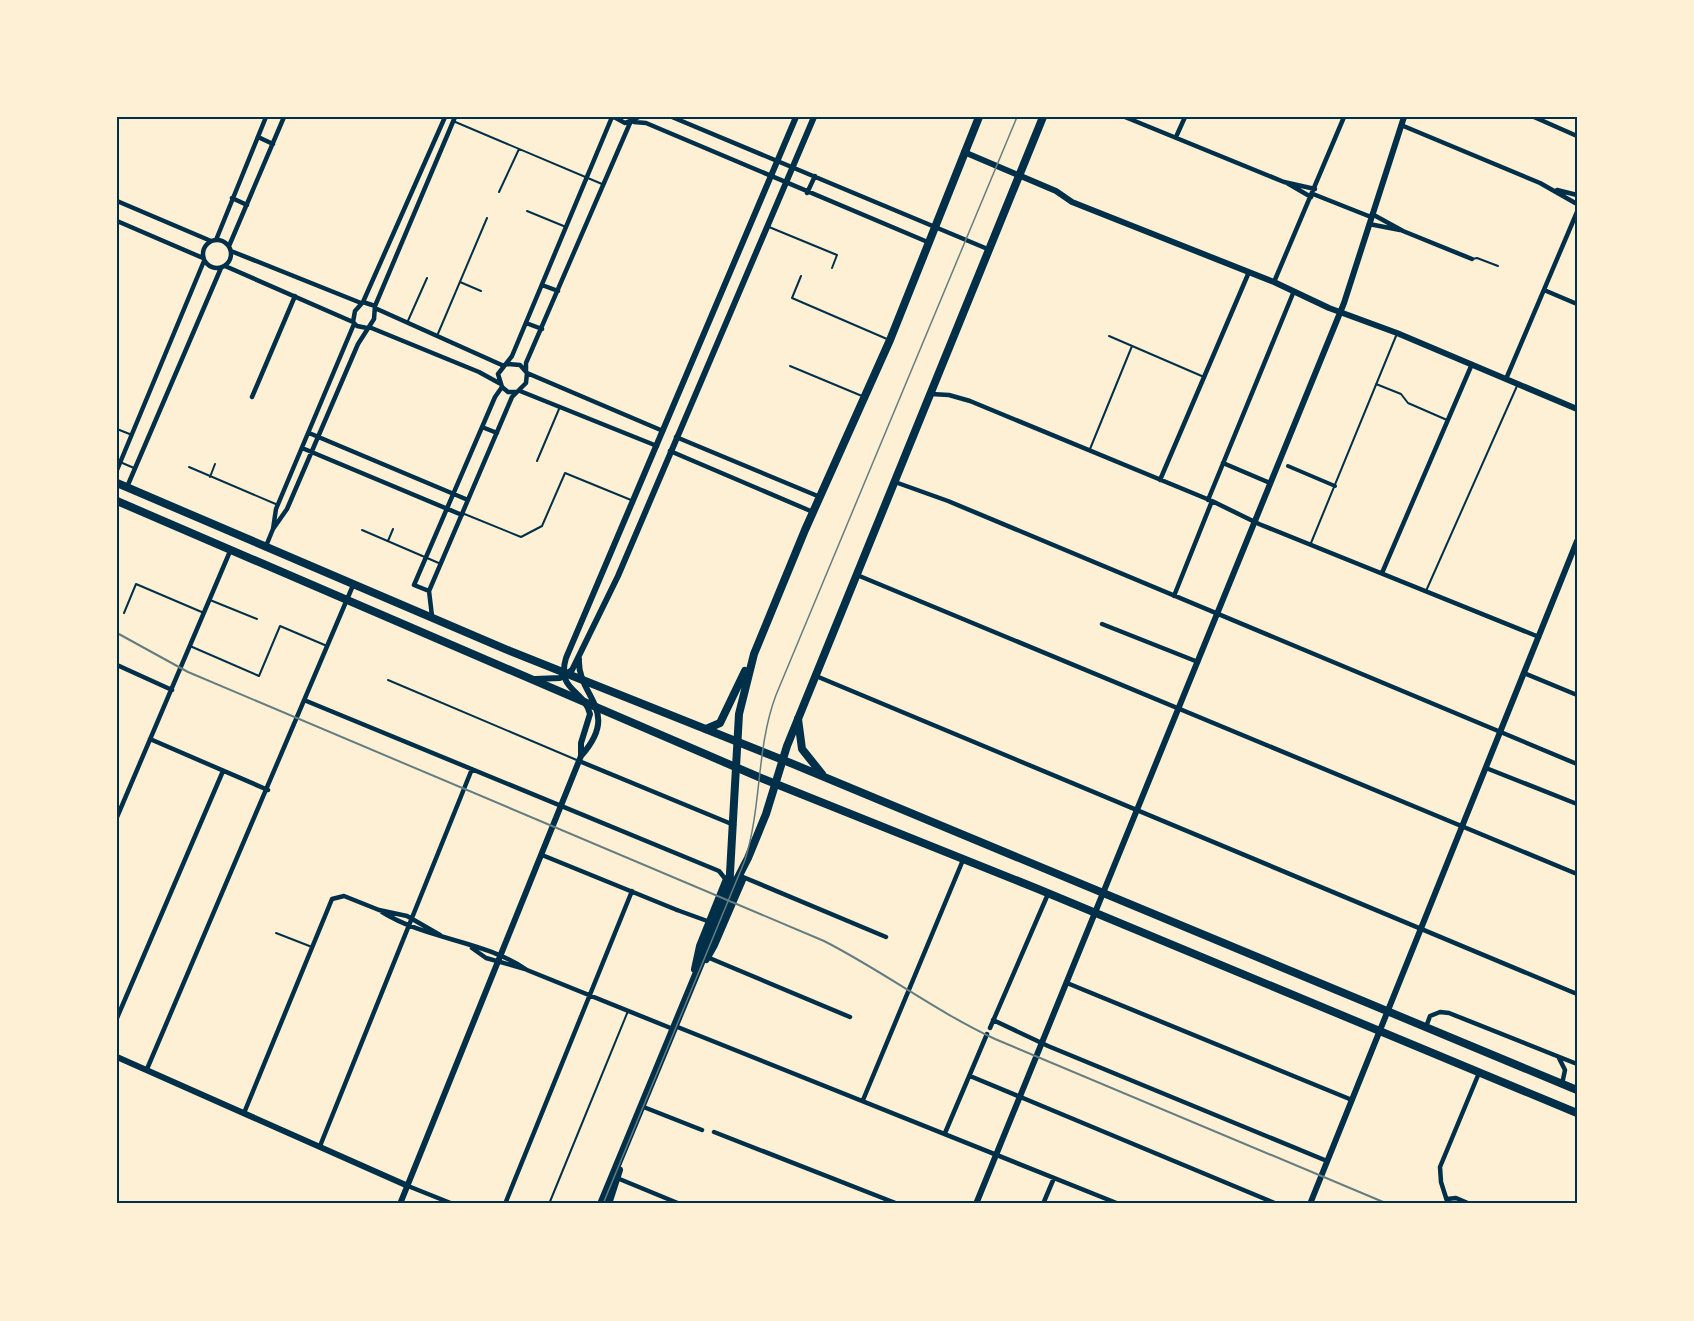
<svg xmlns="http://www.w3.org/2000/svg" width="1694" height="1321" font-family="Poppins,sans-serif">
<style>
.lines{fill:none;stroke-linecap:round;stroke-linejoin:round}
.service{stroke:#003049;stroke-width:2}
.pedestrian{stroke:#003049;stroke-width:4}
.minor{stroke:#003049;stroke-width:4.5}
.tertiary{stroke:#003049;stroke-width:6}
.primary{stroke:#003049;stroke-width:8}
.trunk{stroke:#003049;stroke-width:8}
.tram{stroke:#657d81;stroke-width:1.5}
.rail{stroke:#657d81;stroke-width:2}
.neatline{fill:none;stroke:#003049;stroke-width:2}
</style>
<rect width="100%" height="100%" fill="#fdf0d5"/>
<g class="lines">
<path class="service" d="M453,121L602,184
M499,192L519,149
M527,211L566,227
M769,227L837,255L832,268
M1472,259L1477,258L1498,266
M801,276L792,298L887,339
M460,282L481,291
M407,323L427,278
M437,336L487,218
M1109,336L1204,377
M790,366L862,396
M1376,384L1401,394L1408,403L1447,420
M117,429L132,435
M1090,449L1132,346
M537,461L559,409
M120,462L134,468
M189,467L278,505
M210,477L215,464
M462,513L521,537L542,526L565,473L631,500
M362,530L441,564
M388,541L393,529
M1311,543L1396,336
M1426,591L1517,386
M210,600L257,619
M124,613L136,584L204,613
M190,646L259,676L280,626L327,646
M388,680L579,761
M276,933L312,947
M549,1204L628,1011"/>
<path class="pedestrian" d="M1288,466L1335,486
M677,910L710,922"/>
<path class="minor" d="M614,117L625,123L639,117
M672,117L990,250
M1125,117L1284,182L1315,189
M1534,117L1577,136
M634,122L646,123L930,243
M1401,125L1540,183L1577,204
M258,137L273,144
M1176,137L1185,117
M1287,183L1311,197
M1557,190L1577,195
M807,193L815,176
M1313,194L1371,217
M232,198L247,205
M117,201L211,241
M1372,214L1403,231L1472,259
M117,221L203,258
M1369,224L1400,230
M203 254a14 14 0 1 1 28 0a14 14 0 1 1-28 0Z
M216,240L266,117
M229,246L284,117
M231,251L361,303
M225,266L353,322
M1274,282L1344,117
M542,285L558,291
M1544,290L1577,304
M363,302L445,117
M375,306L455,117
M377,309L504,366
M526,323L542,329
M369,327L479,372L499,383
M507,364L520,365L527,373L526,383L517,392H508L502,387L498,374L512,356L612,117
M526,371V363L630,123
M527,373L663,431
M1506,379L1577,212
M520,391L657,446
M931,394L949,395L970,401L1212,501L1259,524L1539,637
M252,397L295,296
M482,427L497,433
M309,433L468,500
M676,437L820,497
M302,448L462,515
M670,451L813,512
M1223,463L1270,483
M117,470L204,261
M1160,480L1249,272
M895,482L948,501L1577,764
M127,487L221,268
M1208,500L1294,291
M273,529L276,509L354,324
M266,546L273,529L287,509L358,344L374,319L375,306L363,302L355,311L353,322L357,326L367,328
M1382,573L1472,364
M857,575L1577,874
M429,591L414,585L495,397L502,387
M1174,596L1212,501
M432,616L429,591L512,397L517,392
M1102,624L1198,662
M117,665L172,690
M1524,673L1577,695
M816,676L1577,994
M304,700L719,871L727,881
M150,739L268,790
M579,761L734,825
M1486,768L1577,804
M117,817L231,549
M542,855L677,910
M743,877L886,937
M382,912C427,940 483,940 527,970L673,1029
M472,948L486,958L525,969
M707,957L850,1017
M1067,983L1352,1100
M117,1018L223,771
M993,1020L1048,1046L1327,1161
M675,1026L1119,1204
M1426,1027L1430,1016L1440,1012L1449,1013L1577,1064
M990,1028L1048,894
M1559,1058L1565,1070L1562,1084
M147,1069L354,583
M970,1076L1277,1204
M863,1100L963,860
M641,1106L702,1130
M244,1113L332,899L344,896L379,910L407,916L440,935
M714,1132L898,1204
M945,1133L987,1034
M320,1146L472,769
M617,1178L680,1204
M408,1186L453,1204
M1447,1199L1456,1198L1470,1204
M505,1204L632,891
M1043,1204L1054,1178
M1448,1204L1441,1182L1440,1167L1479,1073"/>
<path class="tertiary" d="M964,152L1056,191L1072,202L1274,282L1329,308L1397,333L1577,409
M535,679L560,678L572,670L618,576L814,117
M581,756V743L590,714C584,689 556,691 566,658L796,117
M117,1057L408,1186
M400,1204L581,756C622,710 577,697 579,659
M976,1204L1344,303L1404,117
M1310,1204L1577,541"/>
<path class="primary" d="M706,729L720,723L745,671
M729,891L739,714L754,654L805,530L890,340L979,117
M706,959L714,945L742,880
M695,969L700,946L727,879
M601,1204L729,895L748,858L766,814L787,746L1043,117
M608,1204L619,1170"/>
<path class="trunk" d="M117,483L510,651L793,764L1577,1090
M117,501L761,778L1038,889L1577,1113
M798,719L802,749L822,774"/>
<path class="tram" d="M603,1204L745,860C762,806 756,748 776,695L1017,117"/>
<path class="rail" d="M117,633L188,672L824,941C883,971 935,1011 995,1039L1388,1204"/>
</g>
<rect width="1694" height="1321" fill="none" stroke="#fdf0d5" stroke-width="237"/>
<rect x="118" y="118" width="1458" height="1084" class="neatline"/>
</svg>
